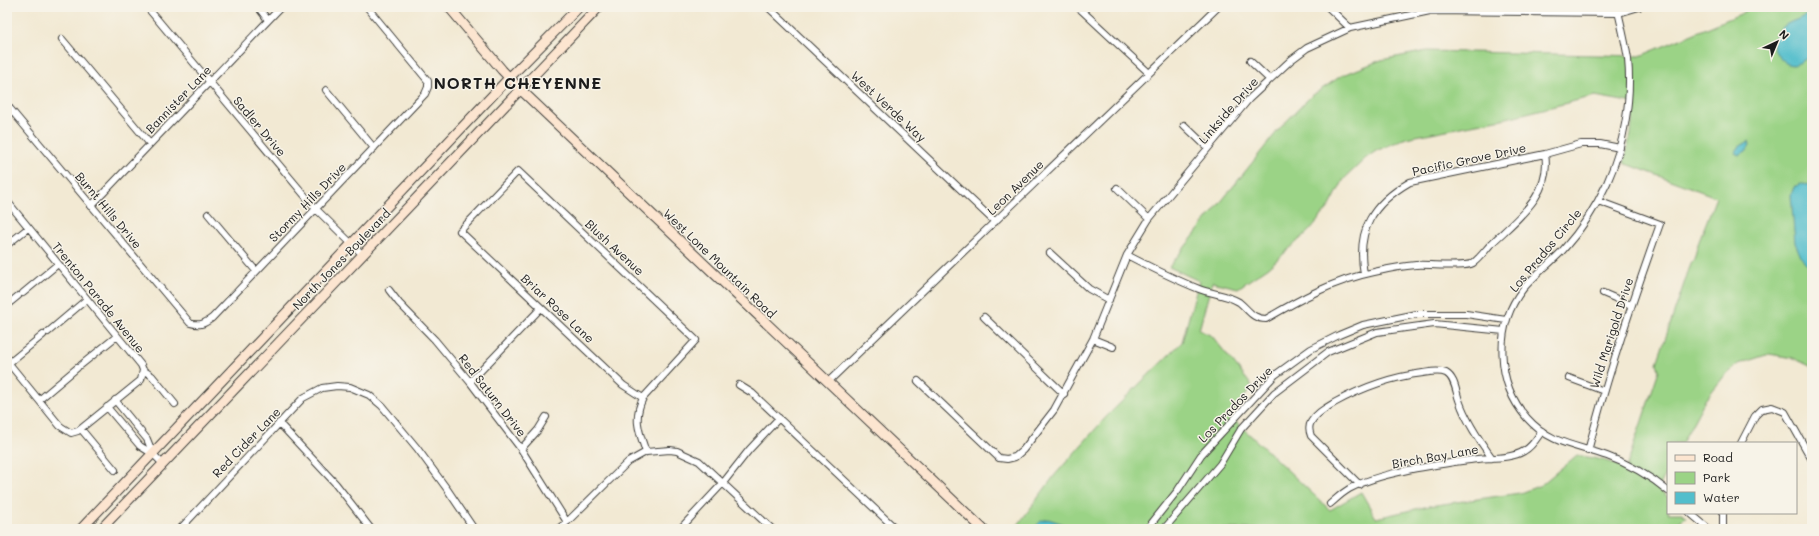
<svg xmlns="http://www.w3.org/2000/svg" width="1819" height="536" font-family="Mali,sans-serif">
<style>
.green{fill:#9bd386;stroke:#5c7851;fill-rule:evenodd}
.water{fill:#52becc;stroke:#376d74}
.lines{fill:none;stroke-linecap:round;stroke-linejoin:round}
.minor-casing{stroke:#3c3b37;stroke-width:8}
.secondary-casing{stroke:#3c3b37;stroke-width:11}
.minor{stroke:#fff;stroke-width:6}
.secondary{stroke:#fce5d0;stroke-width:9}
.labels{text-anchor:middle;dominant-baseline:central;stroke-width:3;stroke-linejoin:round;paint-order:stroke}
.street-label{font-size:12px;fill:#1c1c1c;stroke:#f7f3e8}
.district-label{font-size:16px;font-weight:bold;letter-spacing:1px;fill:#1c1c1c;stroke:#f7f3e8}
</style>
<rect width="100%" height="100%" fill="#f7f3e8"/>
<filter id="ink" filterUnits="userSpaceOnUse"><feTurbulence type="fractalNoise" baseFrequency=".025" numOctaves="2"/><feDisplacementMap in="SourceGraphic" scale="8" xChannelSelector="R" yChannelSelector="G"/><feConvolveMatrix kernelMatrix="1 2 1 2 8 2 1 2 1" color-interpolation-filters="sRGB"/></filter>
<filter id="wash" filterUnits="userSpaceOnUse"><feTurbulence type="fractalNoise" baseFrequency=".012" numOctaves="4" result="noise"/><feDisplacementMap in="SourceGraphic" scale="16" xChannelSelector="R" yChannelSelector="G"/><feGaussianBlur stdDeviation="0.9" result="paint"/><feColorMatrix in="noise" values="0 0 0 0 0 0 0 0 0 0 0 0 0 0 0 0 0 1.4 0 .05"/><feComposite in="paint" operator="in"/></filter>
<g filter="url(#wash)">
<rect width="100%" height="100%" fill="#f2e9d3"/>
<path class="green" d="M1744,7H1812V367L1793,358L1769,354L1739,364L1726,374L1705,400L1682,443H1668V470L1658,489L1668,497V513H1682L1686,517L1668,529H1015L1054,476L1107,416L1182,342L1199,281L1169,267L1279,129L1310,97L1341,76L1381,60L1427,51L1640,56L1745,12ZM1595,96L1634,103L1631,133L1624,163L1716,197L1698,244L1694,259L1691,263L1657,363L1659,370L1626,468L1603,460L1577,455L1541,485L1520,493L1429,506L1376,518L1361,492L1330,510L1231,417L1252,386L1212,336L1199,330L1212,282L1238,288L1269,267L1309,231L1330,206L1344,179L1366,158L1376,151L1406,138L1507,118Z"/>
<path class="water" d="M1812,12V55C1807,58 1799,64 1793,65C1783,65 1774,53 1773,44C1773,39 1777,34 1780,30C1788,20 1802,20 1812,12Z
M1749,141L1750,145L1746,151L1739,155L1735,153L1739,147Z
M1801,184L1812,185V269L1802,259L1795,243L1791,195L1794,187Z
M1048,519L1079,529H1033L1041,521Z"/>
</g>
<g filter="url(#ink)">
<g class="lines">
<g class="minor-casing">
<path id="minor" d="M147,7L316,209L362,254
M258,7L268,20
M768,7L995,222
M1078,7L1149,73
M1328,7L1350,28
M1617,7C1621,24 1625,41 1628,59C1632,100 1624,145 1607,183C1596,207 1581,230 1563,250C1551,263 1535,274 1523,289C1494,326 1496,383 1527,418C1550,444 1576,445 1607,456C1629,464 1650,476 1668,491
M62,39L150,144
M1250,61L1269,79
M326,90L374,148
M7,105L190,323C200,326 204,324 212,318L425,94L428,87V81L367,7
M1184,125L1208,148
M1117,188L1149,219
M7,201L141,365L143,370L152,376L175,404
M91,206L281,7
M208,214L256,271
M7,245L28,228
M1050,253L1089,289L1109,300
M1127,255C1150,267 1174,279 1199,289C1212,294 1226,294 1239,302C1249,310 1252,319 1266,319C1300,299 1335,280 1374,272C1387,269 1402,266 1416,265C1428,264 1465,268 1473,263C1480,258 1486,249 1492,243C1518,218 1552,194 1545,154
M1364,274C1356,230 1372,204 1410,182L1545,154L1581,144H1600L1620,148
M389,290L399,303L435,340L470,382L521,449L567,522
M23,293L58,264
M1603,293L1631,305
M7,305L18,296
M984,317L1064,394
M48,332L87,299
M1093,339L1113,347
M7,361L60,426L71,433L78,431L141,380L143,370
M9,363L43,335
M81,365L117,336
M1569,378L1604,391
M918,381L999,458L1007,459L1015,457L1023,450L1054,410L1093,339L1127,255L1149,219L1249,99L1291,60L1307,48L1350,28L1430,11L1619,13L1639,7
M470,382L541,308
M828,382L1218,7
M739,385L752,393L896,529
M643,398L623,385L460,231L518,171L696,340L643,398C633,418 639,432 646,452
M39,400L77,368
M115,400L147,439L153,454
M107,407L140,446L153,454L163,464
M279,423L336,484L371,529
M81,429L115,470
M1741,443L1755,416L1762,409L1772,407L1785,412L1812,460
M521,449L538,430L546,417
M1588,451C1608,374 1633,299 1660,224L1598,201
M1360,485L1311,436C1309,431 1308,427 1311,422C1316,413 1326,408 1334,403C1363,387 1390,377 1423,373C1430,372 1439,370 1446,373C1455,378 1456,392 1459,400C1466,421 1479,440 1492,458
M1330,504C1336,499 1342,493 1349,489C1380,472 1435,465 1470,460C1487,457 1509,460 1524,451C1532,447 1537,438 1542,431
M1690,513L1709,529
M180,529L303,398L322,388L337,386L350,387L369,395L382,406L417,448L447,489L474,529
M558,529L567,522L628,462L646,452L670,450L677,451L699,461L772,529
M680,529L723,483L749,450L779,418
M1147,529L1178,490L1201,455L1275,375L1311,349L1339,335L1363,325L1417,314H1466L1506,320
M1164,529L1220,464L1241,429L1274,393L1328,352L1377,332L1434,324L1504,331
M1723,529V513"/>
</g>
<g class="secondary-casing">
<path id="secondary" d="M449,7L502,70L520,89L983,529
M81,529L509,78L579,7
M101,529L599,7"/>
</g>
<use href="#minor" class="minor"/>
<use href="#secondary" class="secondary"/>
</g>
</g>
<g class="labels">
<g class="street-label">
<text transform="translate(178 99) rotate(-46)">Bannister Lane</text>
<text transform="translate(889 106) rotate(43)">West Verde Way</text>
<text transform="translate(1228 110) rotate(-49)">Linkside Drive</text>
<text transform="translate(260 126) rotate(50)">Sadler Drive</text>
<text transform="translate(1469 159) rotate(-12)">Pacific Grove Drive</text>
<text transform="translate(1015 187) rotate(-44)">Leon Avenue</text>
<text transform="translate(307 202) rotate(-46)">Stormy Hills Drive</text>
<text transform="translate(109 210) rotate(50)">Burnt Hills Drive</text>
<text transform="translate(615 247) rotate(43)">Blush Avenue</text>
<text transform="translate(1545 250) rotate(-50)">Los Prados Circle</text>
<text transform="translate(341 259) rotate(-46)">North Jones Boulevard</text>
<text transform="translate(720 263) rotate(44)">West Lone Mountain Road</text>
<text transform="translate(99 297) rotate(51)">Trenton Parade Avenue</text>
<text transform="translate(558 308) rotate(43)">Briar Rose Lane</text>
<text transform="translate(1611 333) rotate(-72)">Wild Marigold Drive</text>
<text transform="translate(493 395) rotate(52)">Red Saturn Drive</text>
<text transform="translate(1235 404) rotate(-46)">Los Prados Drive</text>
<text transform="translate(246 442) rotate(-46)">Red Cider Lane</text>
<text transform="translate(1435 456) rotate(-10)">Birch Bay Lane</text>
</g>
<g class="district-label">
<text x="518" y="82">NORTH CHEYENNE</text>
</g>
</g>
<rect width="1819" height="536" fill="none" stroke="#f7f3e8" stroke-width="24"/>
<rect x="1667" y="442" width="130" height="72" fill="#f7f3e8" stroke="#9f9d96"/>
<rect x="1675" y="455" width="20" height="6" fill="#fce5d0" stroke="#9f9d96"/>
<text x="1703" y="462" font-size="12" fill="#1c1c1c">Road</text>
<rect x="1675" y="472" width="20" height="12" fill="#9bd386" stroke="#9f9d96"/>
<text x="1703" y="482" font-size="12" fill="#1c1c1c">Park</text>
<rect x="1675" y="492" width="20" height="12" fill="#52becc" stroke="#9f9d96"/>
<text x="1703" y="502" font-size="12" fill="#1c1c1c">Water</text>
<g transform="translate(1777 42) rotate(44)" stroke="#f7f3e8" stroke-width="3" paint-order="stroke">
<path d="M0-3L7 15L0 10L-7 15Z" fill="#1c1c1c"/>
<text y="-6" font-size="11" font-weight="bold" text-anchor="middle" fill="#1c1c1c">N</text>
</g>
</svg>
